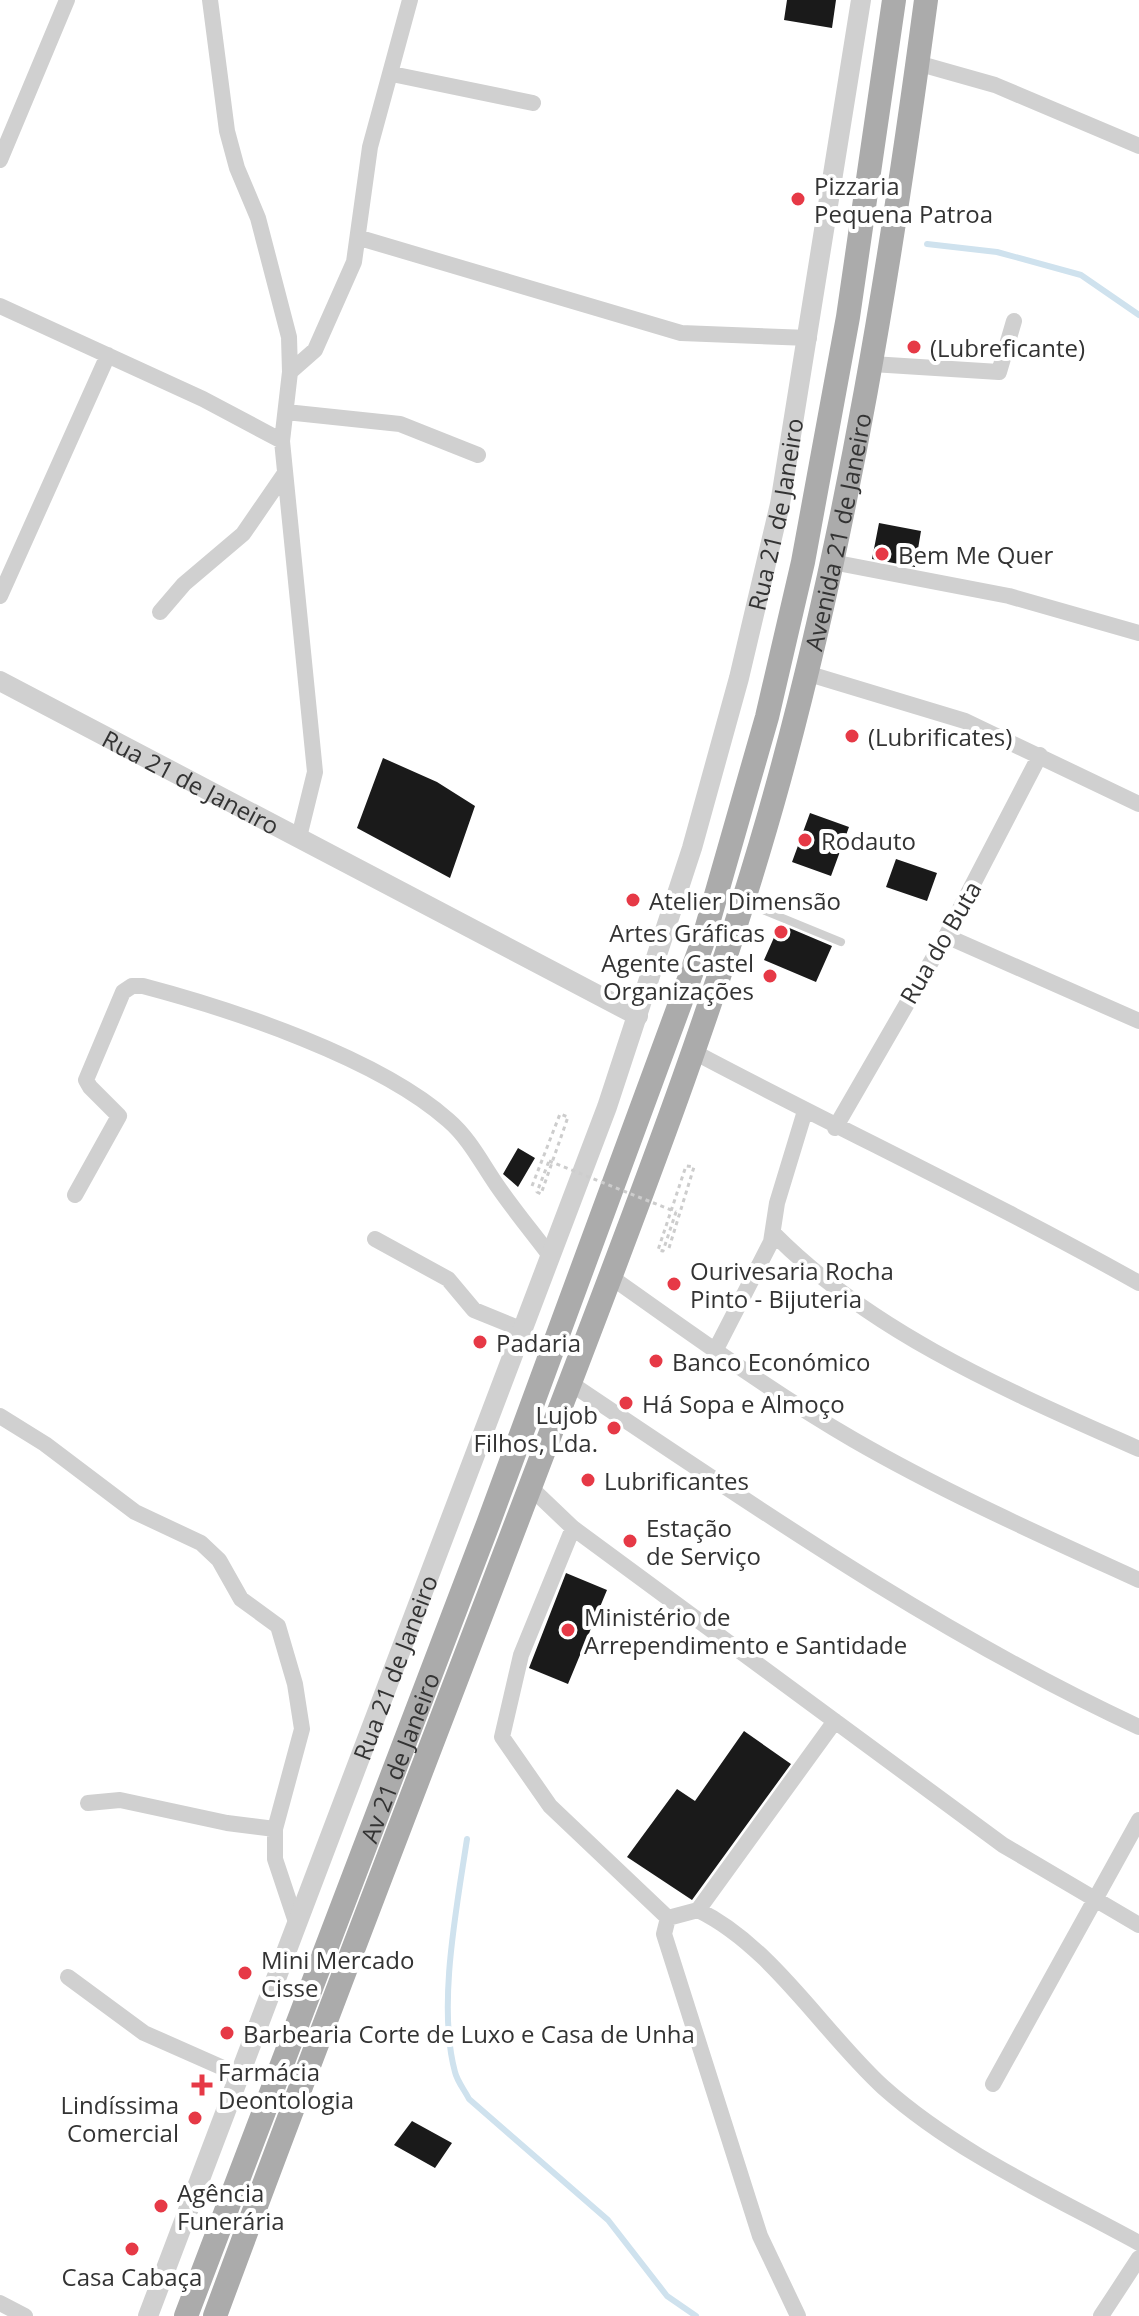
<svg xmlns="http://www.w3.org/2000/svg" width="1139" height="2316" font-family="'Open Sans',sans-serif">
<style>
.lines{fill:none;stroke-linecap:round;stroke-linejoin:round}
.stream{stroke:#cfe2ee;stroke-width:6}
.building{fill:#1a1a1a}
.path{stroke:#cdcdcd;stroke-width:3;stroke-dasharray:4 4;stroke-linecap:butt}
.service{stroke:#d0d0d0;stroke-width:8}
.minor{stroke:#d0d0d0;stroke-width:16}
.tertiary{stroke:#d0d0d0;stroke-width:20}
.primary{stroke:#ababab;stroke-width:24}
.path-bridge{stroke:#cdcdcd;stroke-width:3;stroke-dasharray:4 4;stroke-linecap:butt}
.poi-dot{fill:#e63946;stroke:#fff;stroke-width:3}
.labels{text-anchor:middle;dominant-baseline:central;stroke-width:8;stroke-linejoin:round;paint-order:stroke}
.poi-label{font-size:24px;fill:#333;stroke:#fff;text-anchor:start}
.street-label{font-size:24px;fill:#333;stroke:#fff}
</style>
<rect width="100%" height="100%" fill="#fff"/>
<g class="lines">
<path class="stream" d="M927,244L997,252L1081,275L1139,315
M467,1839C457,1906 437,2006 455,2072C457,2081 465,2091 469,2099L608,2220L667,2296L696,2316"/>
</g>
<path class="building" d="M787,0H836L832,28L784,20Z
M879,523L921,531L915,567L872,559Z
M383,758L437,782L475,806L450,878L357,828Z
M810,813L849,827L831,876L792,862Z
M896,859L937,873L927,901L886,887Z
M780,924L832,946L816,982L764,960Z
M518,1148L535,1158L518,1187L503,1174Z
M566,1573L607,1590L568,1684L529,1668Z
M744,1731L791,1764L692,1900L627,1857L677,1789L695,1801Z
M412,2121L452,2143L435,2168L394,2145Z"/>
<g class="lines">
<path class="path" d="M532,1186L560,1114L568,1117L541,1194L537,1192L549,1161
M669,1248L694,1167L686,1166L658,1250L663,1251L676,1212"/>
<path class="service" d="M746,903L841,942"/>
<path class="minor" d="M210,0L227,131L237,168L258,218L289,337L290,372L282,441L315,772L299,837
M917,63L995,85L1139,146
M392,74L533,103
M0,160L67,0
M360,238L681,333L809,338
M0,306L203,399L282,441
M872,364L999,372L1014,321
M290,372L315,350L354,262L370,147L410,0
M286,412L400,424L478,455
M832,562L1009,596L1139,633
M0,596L108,355
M160,612L184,584L243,534L285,473
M806,673L965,721L1139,804
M946,936L1139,1021
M694,1052C841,1130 993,1201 1139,1283
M835,1128L946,936L1040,755
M75,1195L119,1116L90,1087L86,1080L123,992L132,986H143C234,1010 378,1058 448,1120C469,1138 481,1162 496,1184C513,1209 533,1233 551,1257
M774,1234C874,1335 1011,1392 1139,1449
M375,1239L448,1279L474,1310L523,1330
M611,1277C690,1333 770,1391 854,1440C946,1493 1043,1536 1139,1580
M715,1351L771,1242L777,1203L805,1111
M570,1383C754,1506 938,1634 1139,1727
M0,1416L45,1444L135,1512L201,1543L219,1560L241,1599L278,1626L295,1684L302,1729L275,1829V1859L297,1925
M530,1487L573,1528L1003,1845L1139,1925
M573,1528L521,1655L502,1737L550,1806L668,1918L698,1910C772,1946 823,2032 883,2087C957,2153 1053,2196 1139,2243
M88,1803L120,1800L227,1823L275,1829
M698,1910L835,1721
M668,1918L664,1934L760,2236L798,2316
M68,1977L144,2033L239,2075
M993,2084L1139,1820
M0,2303L25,2316
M1101,2316L1139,2258"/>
<g class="tertiary">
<path id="s1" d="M0,681L638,1016"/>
<path id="s2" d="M148,2316L607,1107L692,848L739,678L780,504L861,0"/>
</g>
<g class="primary">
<path id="s3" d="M186,2316L488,1524L702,944L767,717L803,562L848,317L894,0"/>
<path id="s4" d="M215,2316C318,2037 426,1760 532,1482C620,1250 713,1020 779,780C849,524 891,262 926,0"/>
</g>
<path class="path-bridge" d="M549,1161L676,1212"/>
</g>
<g class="poi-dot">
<circle cx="798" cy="199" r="8"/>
<circle cx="914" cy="347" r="8"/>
<circle cx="882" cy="554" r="8"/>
<circle cx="852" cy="736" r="8"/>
<circle cx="805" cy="840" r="8"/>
<circle cx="633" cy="900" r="8"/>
<circle cx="781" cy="932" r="8"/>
<circle cx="770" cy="976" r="8"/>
<circle cx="674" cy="1284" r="8"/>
<circle cx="480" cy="1342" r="8"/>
<circle cx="656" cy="1361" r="8"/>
<circle cx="626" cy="1403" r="8"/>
<circle cx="614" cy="1428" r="8"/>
<circle cx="588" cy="1480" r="8"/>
<circle cx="630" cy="1541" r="8"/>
<circle cx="568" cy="1630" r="8"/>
<circle cx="245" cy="1973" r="8"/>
<circle cx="227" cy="2033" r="8"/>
<path d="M198 2073h8v8h8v8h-8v8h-8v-8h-8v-8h8z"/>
<circle cx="195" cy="2118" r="8"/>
<circle cx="161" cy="2206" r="8"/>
<circle cx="132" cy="2249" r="8"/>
</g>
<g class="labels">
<g class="poi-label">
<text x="814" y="185">Pizzaria<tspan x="814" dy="28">Pequena Patroa</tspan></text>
<text x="930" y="347">(Lubreficante)</text>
<text x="898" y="554">Bem Me Quer</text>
<text x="868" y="736">(Lubrificates)</text>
<text x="821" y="840">Rodauto</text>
<text x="649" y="900">Atelier Dimensão</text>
<text x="765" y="932" text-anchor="end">Artes Gráficas</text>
<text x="754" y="962" text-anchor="end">Agente Castel<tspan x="754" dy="28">Organizações</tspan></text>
<text x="690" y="1270">Ourivesaria Rocha<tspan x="690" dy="28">Pinto - Bijuteria</tspan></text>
<text x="496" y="1342">Padaria</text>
<text x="672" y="1361">Banco Económico</text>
<text x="642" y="1403">Há Sopa e Almoço</text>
<text x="598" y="1414" text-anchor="end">Lujob<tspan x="598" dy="28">Filhos, Lda.</tspan></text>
<text x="604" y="1480">Lubrificantes</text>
<text x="646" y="1527">Estação<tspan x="646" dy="28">de Serviço</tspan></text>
<text x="584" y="1616">Ministério de<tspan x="584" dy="28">Arrependimento e Santidade</tspan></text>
<text x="261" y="1959">Mini Mercado<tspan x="261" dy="28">Cisse</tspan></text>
<text x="243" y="2033">Barbearia Corte de Luxo e Casa de Unha</text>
<text x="218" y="2071">Farmácia<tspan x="218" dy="28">Deontologia</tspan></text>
<text x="179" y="2104" text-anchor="end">Lindíssima<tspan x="179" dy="28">Comercial</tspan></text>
<text x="177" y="2192">Agência<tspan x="177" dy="28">Funerária</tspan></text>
<text x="132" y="2276" text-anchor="middle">Casa Cabaça</text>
</g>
<g class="street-label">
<text stroke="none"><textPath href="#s2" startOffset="1910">Rua 21 de Janeiro</textPath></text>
<text stroke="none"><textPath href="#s4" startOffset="1892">Avenida 21 de Janeiro</textPath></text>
<text stroke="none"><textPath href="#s1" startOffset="216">Rua 21 de Janeiro</textPath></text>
<text transform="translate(940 942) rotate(-60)">Rua do Buta</text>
<text stroke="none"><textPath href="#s2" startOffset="694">Rua 21 de Janeiro</textPath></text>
<text stroke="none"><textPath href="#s3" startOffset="598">Av 21 de Janeiro</textPath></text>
</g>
</g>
</svg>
